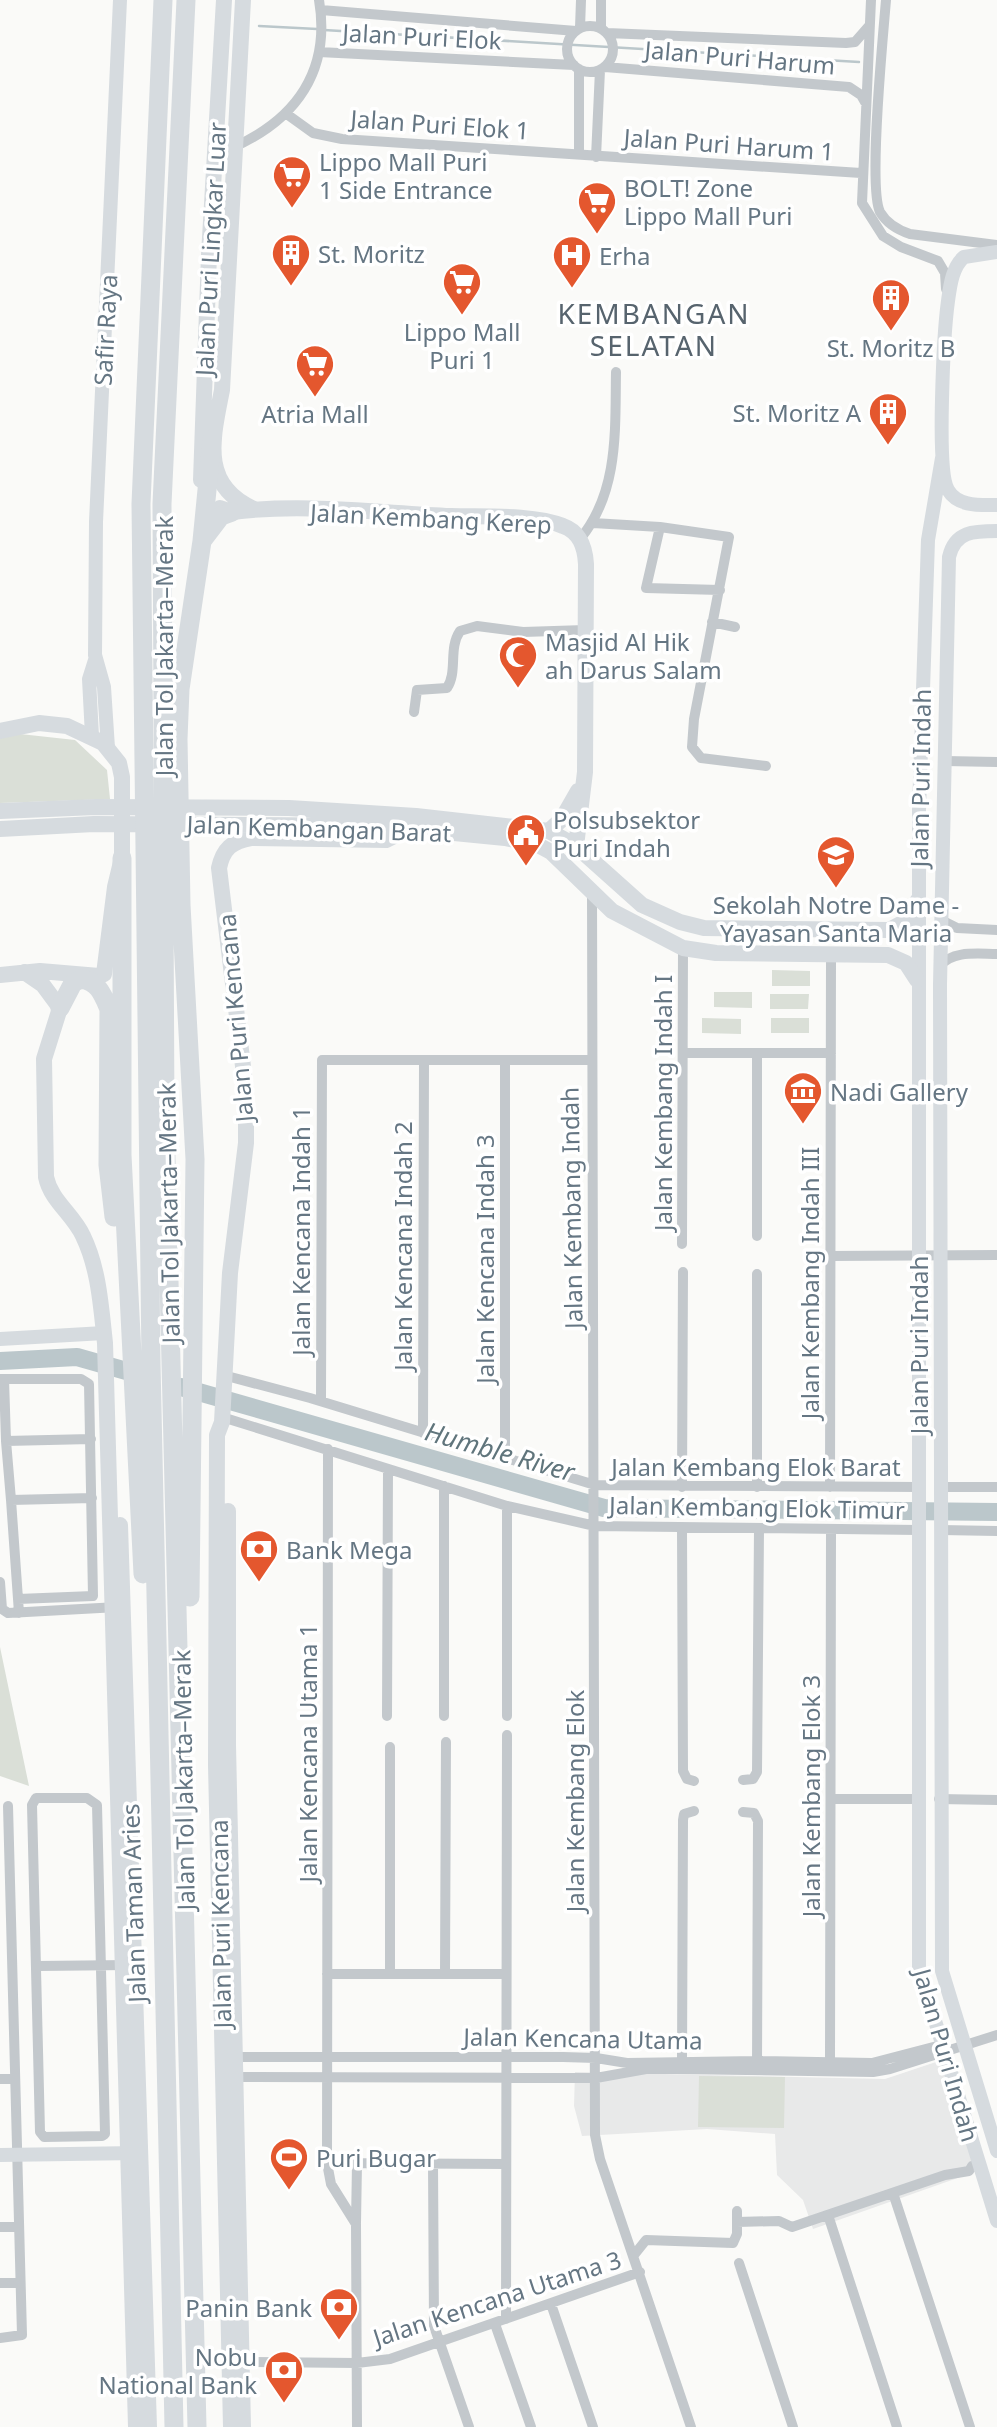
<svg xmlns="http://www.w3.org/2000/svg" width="997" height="2427" font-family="'Noto Sans',sans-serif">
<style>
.built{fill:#e8e9e9}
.green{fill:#dadfd7}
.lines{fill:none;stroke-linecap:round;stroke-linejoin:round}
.stream{stroke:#bbc7cb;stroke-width:2.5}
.river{stroke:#bbc7cb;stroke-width:18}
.street{stroke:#c3c8cc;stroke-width:10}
.secondary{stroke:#d6dbdf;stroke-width:14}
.primary{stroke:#d6dbdf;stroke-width:16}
.highway{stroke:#d6dbdf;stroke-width:19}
.labels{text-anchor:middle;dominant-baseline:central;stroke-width:7;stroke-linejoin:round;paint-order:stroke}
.street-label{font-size:24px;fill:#657683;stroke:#fff}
.poi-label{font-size:24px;fill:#657683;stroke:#fff;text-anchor:start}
.water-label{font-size:26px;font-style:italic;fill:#60757c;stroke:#fff}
.quarter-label{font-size:28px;letter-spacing:2px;fill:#57646e;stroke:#fff}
</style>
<rect width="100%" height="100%" fill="#fafaf8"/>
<path class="built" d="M948,2058L986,2168L813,2229L803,2200L777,2175L775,2134L707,2129L582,2136L574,2106L575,2072L885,2079Z"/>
<path class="green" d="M11,733L75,740L107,770L110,799L0,803V738Z
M772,970L810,971V986H772Z
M714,992H752V1008L714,1007Z
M770,994H809L808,1009H770Z
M702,1018L741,1019V1034L702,1033Z
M771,1018H809V1033H771Z
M0,1647L29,1786L0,1776Z
M699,2076L785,2077L784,2128L698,2127Z"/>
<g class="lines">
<path class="stream" d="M259,26L317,29
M324,30L859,62"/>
<path class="river" d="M0,1361L77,1357L144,1376
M181,1387L604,1508L997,1512"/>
<path class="street" d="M871,0L862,203L883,236L901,247L938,261L945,273L946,289
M886,0C883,37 868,187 880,212C887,224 898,230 910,234L997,245
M321,10L576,31
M567 49a23 23 0 1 1 46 0a23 23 0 1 1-46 0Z
M580,28L581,0
M601,28V0
M607,33L846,43L855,42L869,26
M319,52L574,65
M605,67L849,87L861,95L865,102
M288,115L313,133L342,139L861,173
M234,147C296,119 331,71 319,0
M579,155V69
M596,157L600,70
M593,523L660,527L729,537L694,719L692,747L701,758L766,766
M660,527L646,588L720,590
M580,539C619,492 615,430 616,372
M712,622L735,627
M414,712L417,690L447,688C458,671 448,649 460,631L477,626L523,632L585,630
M945,761L997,762
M592,892L595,2135L600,2159L691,2427
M941,920L957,928L997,930
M940,966C953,950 978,954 997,954
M683,1053H831
M757,1236V1053
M682,1244L683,948
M830,1256L997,1255
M223,1375L310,1398L595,1485L918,1487
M0,1379H81L89,1384L93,1596L18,1599
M4,1379L6,1441
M321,1401L322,1060H591
M222,1417L507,1506L595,1526L918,1530
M423,1433L424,1060
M328,1449L327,2163L331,2184L356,2224L357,2427
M505,1458V1060
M682,1487L683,1272
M757,1487V1274
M830,1487L831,954
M941,1487H997
M11,1500L6,1441L91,1439
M682,1528L683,1771L687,1779L694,1781
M941,1530L997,1531
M0,1582L2,1609L8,1613L118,1607
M19,1613L11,1500L92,1498
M387,1716L388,1469
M444,1716V1486
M507,1716V1506
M743,1780L753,1779L757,1772L759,1529
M36,1798H87L97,1805L105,2134L102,2136L44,2137L40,2132L32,1805Z
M831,1799H917
M939,1799L997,1800
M743,1812L754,1813L758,1821L757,2067
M38,1966L129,1965
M327,1974H506
M390,1974V1747
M445,1974L446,1742
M229,2057H563L596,2058L627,2063L757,2061L872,2063L941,2045
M682,2061L683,1820L684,1814L694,1811
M830,2063L831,1529
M229,2077L596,2078L646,2069H676L873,2072L890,2069L997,2035
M0,2079H15
M327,2163L506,2164
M433,2164L434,2326L469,2427
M893,2193L970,2427
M828,2215L897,2427
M737,2222L779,2221L792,2227L945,2175L969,2171L972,2166L979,2165
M356,2223L357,2163
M0,2227H19
M634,2255L646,2240L733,2243L737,2234V2211
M739,2263L793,2427
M0,2283H20
M551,2304L593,2427
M506,2319L507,1735
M495,2324L531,2427
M0,2338L22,2335L8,1806
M242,2362L357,2363L390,2359L640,2272"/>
<path class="secondary" d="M997,252L964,257C952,267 950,287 948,301C944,330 936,471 948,490C958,507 980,505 997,505
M942,458L928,540L919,810V1969L997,2221
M997,531C974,531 955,531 949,557L940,985L942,1971L997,2151
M92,736L89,679L95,660
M108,748L104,687L95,655L96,522L120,0
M0,1339L104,1333
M0,2155L139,2153"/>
<path class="primary" d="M243,0L222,390C213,437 199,485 254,509
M201,480L209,255L224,0
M220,508L232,512C303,503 379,513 451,516C483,517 533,514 563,526C580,532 585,547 586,564L585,772L576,846
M0,731L39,723L67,726L103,743L119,763L122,777V858L115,887L104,974L99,976L40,971L0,975
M0,811L96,807L289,808L416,816L549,831L576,846L642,905L680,922L704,928L889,930L908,920L918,900
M0,829L94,824L383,826L505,838L538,845L551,852L612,911L683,948L716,953L888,955L906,963L917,980
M549,831L562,819L578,791
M24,972L43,985L60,1008L44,1059L46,1177C51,1201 73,1214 83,1236C99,1269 101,1307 105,1343L136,2427
M228,1511V1745L243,2427
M120,1525L149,2427
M231,2427L216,1765L217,1435L222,1422L230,1273L246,1143V1091L219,868C223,849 232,841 251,838L386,840L412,827"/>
<path class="highway" d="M163,0L141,504L151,1363L174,2427
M186,0L162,504L165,1117L197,2427
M202,541L221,516L232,512
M122,858V1155L143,1574
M60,1008L73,983L81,979C98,981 103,995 109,1009L108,1165L114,1217
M190,1597L195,1159L181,905L178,739L180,689L202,541L212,439"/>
</g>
<defs>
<g id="supermarket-pin" transform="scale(2.0125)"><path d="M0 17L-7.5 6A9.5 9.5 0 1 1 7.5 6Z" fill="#e4572e" stroke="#fff"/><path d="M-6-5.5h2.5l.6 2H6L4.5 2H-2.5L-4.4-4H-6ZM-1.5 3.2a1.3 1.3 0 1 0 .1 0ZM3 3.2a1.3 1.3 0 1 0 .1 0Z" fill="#fff"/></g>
<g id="building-pin" transform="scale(2.0125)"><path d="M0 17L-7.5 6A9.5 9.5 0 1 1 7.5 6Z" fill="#e4572e" stroke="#fff"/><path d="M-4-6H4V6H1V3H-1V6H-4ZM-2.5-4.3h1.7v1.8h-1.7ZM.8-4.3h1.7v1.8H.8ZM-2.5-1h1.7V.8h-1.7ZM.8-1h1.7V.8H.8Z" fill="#fff"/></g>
<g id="hospital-pin" transform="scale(2.0125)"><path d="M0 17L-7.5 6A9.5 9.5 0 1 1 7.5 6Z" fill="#e4572e" stroke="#fff"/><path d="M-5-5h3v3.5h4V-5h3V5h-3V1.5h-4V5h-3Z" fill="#fff"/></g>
<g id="mosque-pin" transform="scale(2.0125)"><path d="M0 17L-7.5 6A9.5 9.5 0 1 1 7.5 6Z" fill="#e4572e" stroke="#fff"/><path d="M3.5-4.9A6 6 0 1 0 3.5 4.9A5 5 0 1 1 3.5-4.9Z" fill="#fff"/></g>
<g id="civic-pin" transform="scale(2.0125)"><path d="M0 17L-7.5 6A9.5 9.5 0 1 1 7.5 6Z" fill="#e4572e" stroke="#fff"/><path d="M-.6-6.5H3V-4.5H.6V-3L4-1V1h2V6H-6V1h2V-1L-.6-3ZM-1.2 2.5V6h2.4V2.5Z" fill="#fff"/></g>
<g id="school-pin" transform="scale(2.0125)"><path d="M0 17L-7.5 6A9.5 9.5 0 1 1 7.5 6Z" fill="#e4572e" stroke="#fff"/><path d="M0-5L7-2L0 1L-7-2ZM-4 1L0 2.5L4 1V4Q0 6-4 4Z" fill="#fff"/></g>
<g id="museum-pin" transform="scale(2.0125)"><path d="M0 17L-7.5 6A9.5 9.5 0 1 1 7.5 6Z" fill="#e4572e" stroke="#fff"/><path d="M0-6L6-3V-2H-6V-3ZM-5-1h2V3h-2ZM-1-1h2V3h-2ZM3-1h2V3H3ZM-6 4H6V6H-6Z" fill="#fff"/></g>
<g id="bank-pin" transform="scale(2.0125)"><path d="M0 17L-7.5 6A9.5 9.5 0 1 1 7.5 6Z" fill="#e4572e" stroke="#fff"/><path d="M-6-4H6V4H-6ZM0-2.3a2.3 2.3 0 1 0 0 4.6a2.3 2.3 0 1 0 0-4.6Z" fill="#fff"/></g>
<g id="stadium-pin" transform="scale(2.0125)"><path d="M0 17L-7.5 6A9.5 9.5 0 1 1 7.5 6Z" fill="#e4572e" stroke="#fff"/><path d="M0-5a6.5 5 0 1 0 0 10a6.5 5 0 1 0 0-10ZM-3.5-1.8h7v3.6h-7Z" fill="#fff"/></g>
</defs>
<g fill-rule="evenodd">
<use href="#supermarket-pin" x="292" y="175"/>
<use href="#supermarket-pin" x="597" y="201"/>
<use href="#building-pin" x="291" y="253"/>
<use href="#hospital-pin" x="572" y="255"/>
<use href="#supermarket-pin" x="462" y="282"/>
<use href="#building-pin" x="891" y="298"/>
<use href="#supermarket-pin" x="315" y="364"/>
<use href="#building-pin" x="888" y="412"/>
<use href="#mosque-pin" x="518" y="655"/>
<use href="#civic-pin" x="526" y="833"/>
<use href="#school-pin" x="836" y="855"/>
<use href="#museum-pin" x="803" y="1091"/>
<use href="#bank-pin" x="259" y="1549"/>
<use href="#stadium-pin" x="289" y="2157"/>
<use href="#bank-pin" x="339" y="2307"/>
<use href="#bank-pin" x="284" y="2370"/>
</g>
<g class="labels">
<g class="street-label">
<text transform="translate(422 36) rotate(3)">Jalan Puri Elok</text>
<text transform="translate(740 57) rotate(5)">Jalan Puri Harum</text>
<text transform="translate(440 124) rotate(4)">Jalan Puri Elok 1</text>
<text transform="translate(729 144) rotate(4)">Jalan Puri Harum 1</text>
<text transform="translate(210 249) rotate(-87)">Jalan Puri Lingkar Luar</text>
<text transform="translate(105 330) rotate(-87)">Safir Raya</text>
<text transform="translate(431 518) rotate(3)">Jalan Kembang Kerep</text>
<text transform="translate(163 646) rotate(-90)">Jalan Tol Jakarta–Merak</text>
<text transform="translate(920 778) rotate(-89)">Jalan Puri Indah</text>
<text transform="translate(319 828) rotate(2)">Jalan Kembangan Barat</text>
<text transform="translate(235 1018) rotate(-95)">Jalan Puri Kencana</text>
<text transform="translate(662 1103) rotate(-90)">Jalan Kembang Indah I</text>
<text transform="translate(571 1208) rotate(-91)">Jalan Kembang Indah</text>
<text transform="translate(168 1213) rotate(-91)">Jalan Tol Jakarta–Merak</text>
<text transform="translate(300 1231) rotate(-90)">Jalan Kencana Indah 1</text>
<text transform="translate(402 1246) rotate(-90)">Jalan Kencana Indah 2</text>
<text transform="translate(484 1259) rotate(-90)">Jalan Kencana Indah 3</text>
<text transform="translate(809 1283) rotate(-90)">Jalan Kembang Indah III</text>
<text transform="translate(918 1345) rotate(-90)">Jalan Puri Indah</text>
<text x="756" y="1466">Jalan Kembang Elok Barat</text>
<text transform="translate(757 1507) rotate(1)">Jalan Kembang Elok Timur</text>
<text transform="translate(307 1753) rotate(-90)">Jalan Kencana Utama 1</text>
<text transform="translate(183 1780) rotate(-91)">Jalan Tol Jakarta–Merak</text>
<text transform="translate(810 1796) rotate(-90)">Jalan Kembang Elok 3</text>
<text transform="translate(574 1801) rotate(-90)">Jalan Kembang Elok</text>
<text transform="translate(133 1903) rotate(-92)">Jalan Taman Aries</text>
<text transform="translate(220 1924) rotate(-91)">Jalan Puri Kencana</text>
<text transform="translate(583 2038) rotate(1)">Jalan Kencana Utama</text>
<text transform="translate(947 2055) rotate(74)">Jalan Puri Indah</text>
<text transform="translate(497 2298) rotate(-18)">Jalan Kencana Utama 3</text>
</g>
<g class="poi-label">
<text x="319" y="161">Lippo Mall Puri<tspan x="319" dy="28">1 Side Entrance</tspan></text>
<text x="624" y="187">BOLT! Zone<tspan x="624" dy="28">Lippo Mall Puri</tspan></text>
<text x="318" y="253">St. Moritz</text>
<text x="599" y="255">Erha</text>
<text x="462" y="331" text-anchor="middle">Lippo Mall<tspan x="462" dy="28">Puri 1</tspan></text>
<text x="891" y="347" text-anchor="middle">St. Moritz B</text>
<text x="861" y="412" text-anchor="end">St. Moritz A</text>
<text x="315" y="413" text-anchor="middle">Atria Mall</text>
<text x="545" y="641">Masjid Al Hik<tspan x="545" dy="28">ah Darus Salam</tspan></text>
<text x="553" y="819">Polsubsektor<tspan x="553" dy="28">Puri Indah</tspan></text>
<text x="836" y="904" text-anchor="middle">Sekolah Notre Dame -<tspan x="836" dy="28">Yayasan Santa Maria</tspan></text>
<text x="830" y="1091">Nadi Gallery</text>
<text x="286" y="1549">Bank Mega</text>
<text x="316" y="2157">Puri Bugar</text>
<text x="312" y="2307" text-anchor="end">Panin Bank</text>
<text x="257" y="2356" text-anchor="end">Nobu<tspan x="257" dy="28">National Bank</tspan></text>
</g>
<g class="water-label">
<text transform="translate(500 1451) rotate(16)">Humble River</text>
</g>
<g class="quarter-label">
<text x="654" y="313">KEMBANGAN<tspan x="654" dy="32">SELATAN</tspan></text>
</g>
</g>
</svg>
